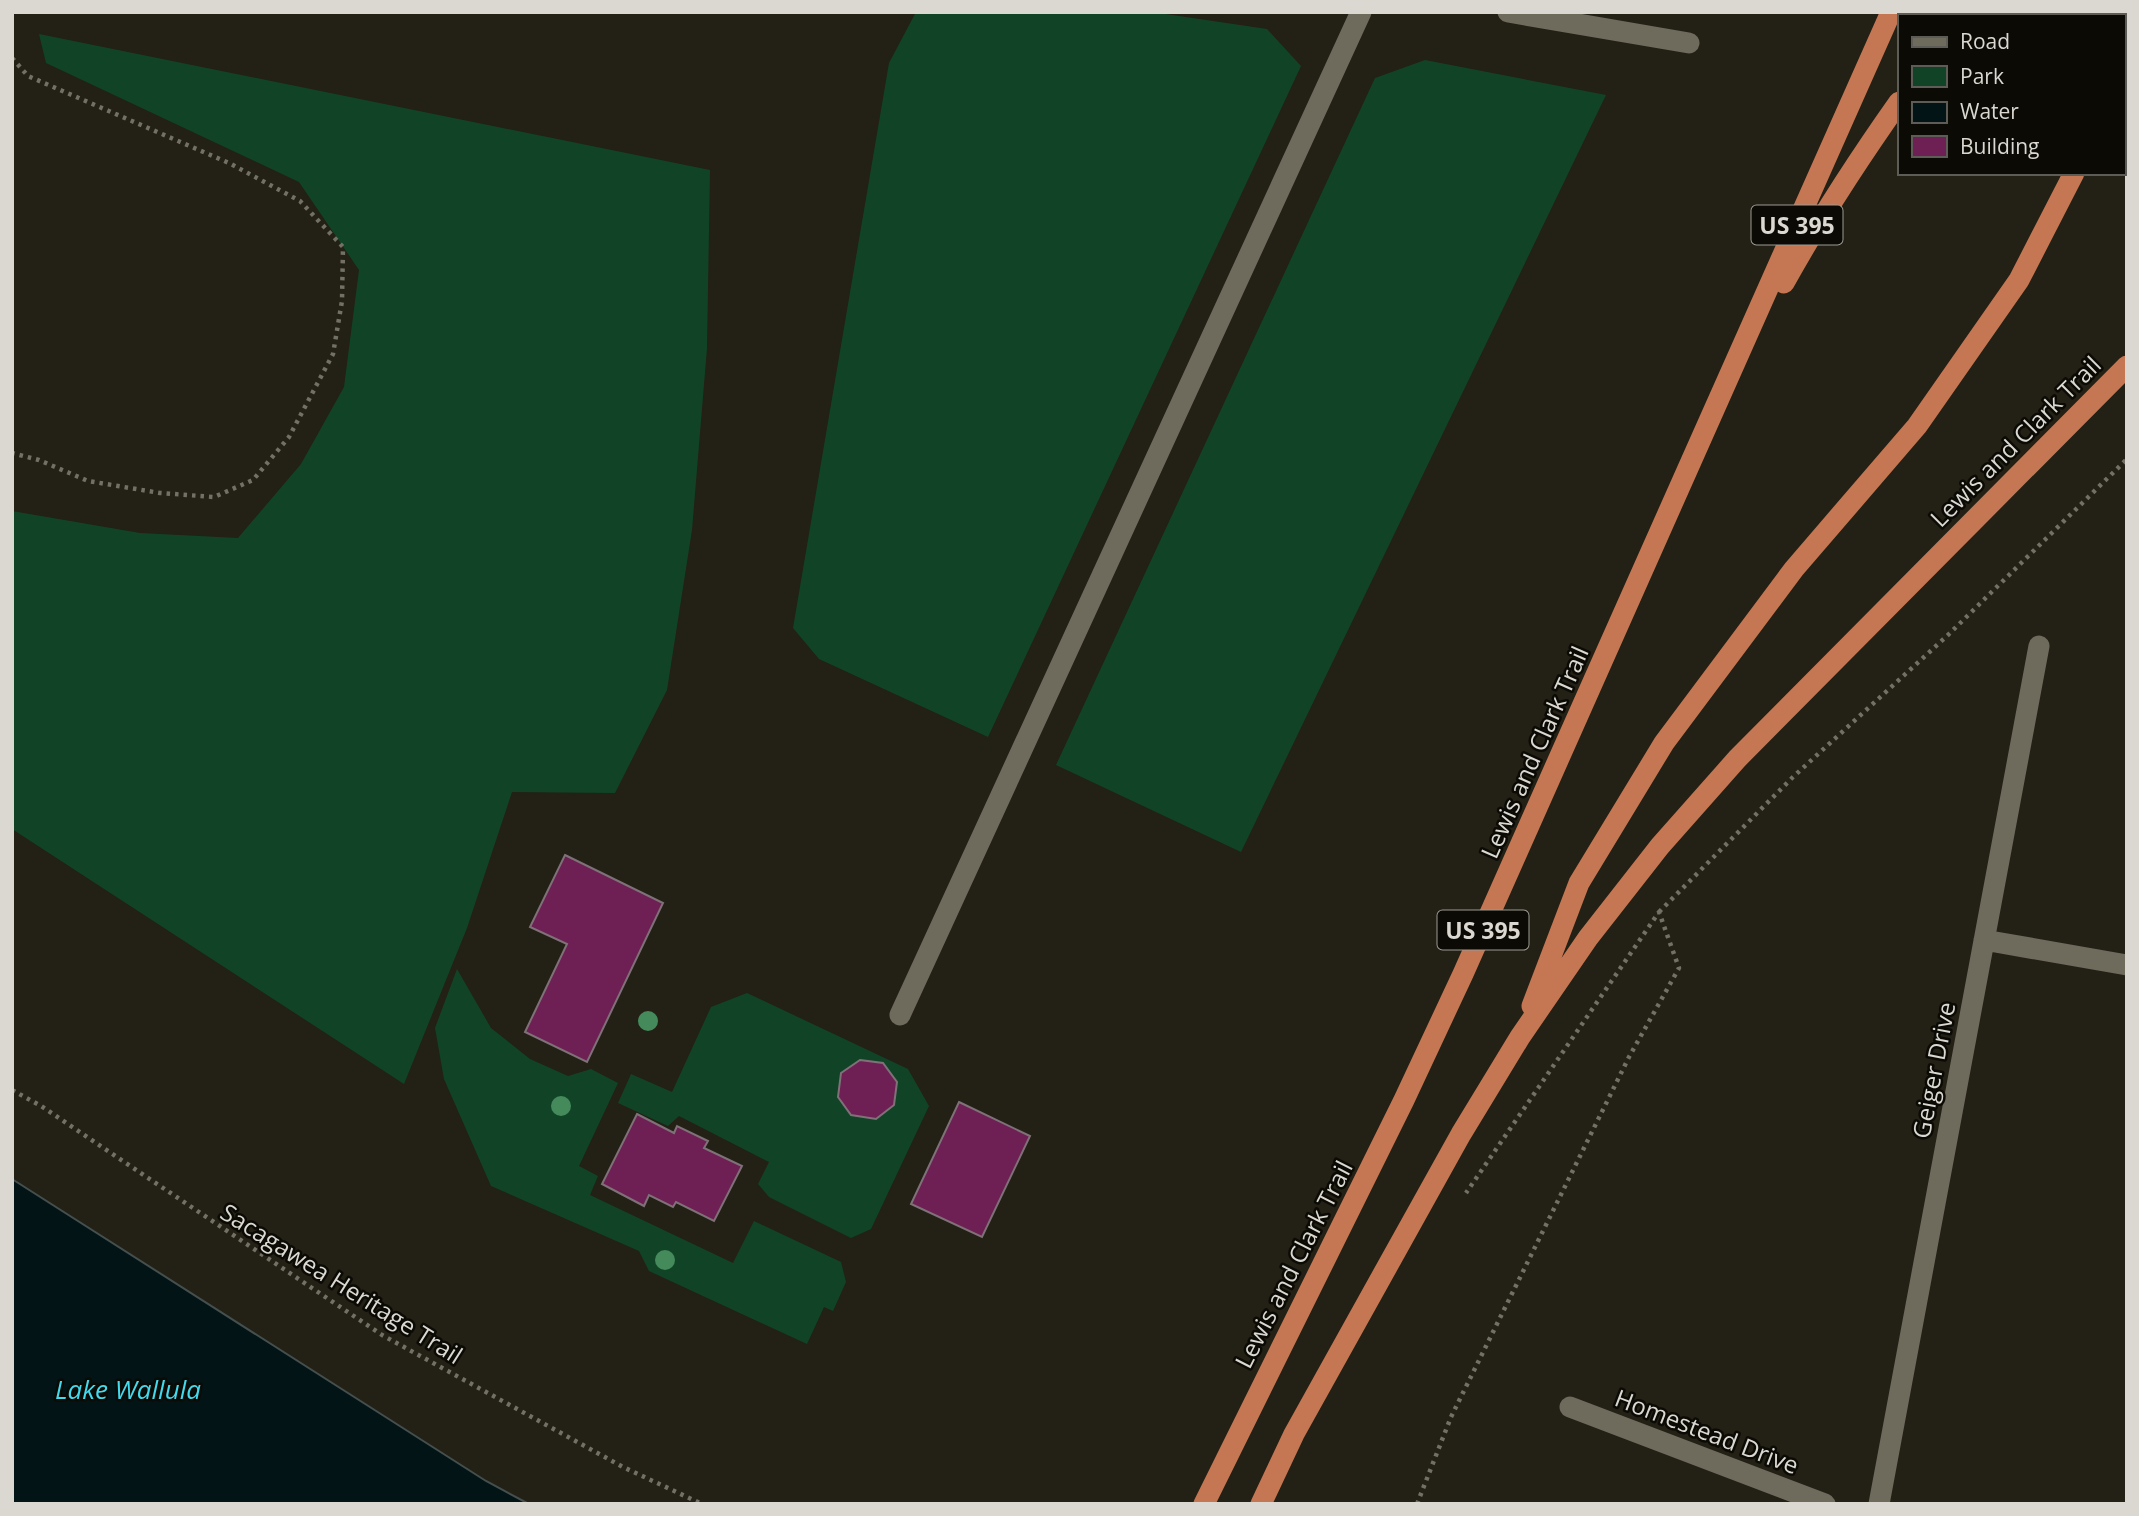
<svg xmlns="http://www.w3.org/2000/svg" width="2139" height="1516" font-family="'Open Sans',sans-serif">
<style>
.green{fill:#114427}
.water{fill:#031417;stroke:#444f4e;stroke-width:2}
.building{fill:#6e2055;stroke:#7f7178;stroke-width:2}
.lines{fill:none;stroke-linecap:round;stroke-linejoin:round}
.path{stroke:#737066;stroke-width:4.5;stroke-dasharray:3.5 5;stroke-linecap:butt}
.minor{stroke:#6e6b5d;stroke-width:21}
.highway{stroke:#c57652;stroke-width:21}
.tree{fill:#458a5b}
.labels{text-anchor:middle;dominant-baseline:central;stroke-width:5;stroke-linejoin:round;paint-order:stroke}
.shield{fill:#0b0a05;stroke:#9c9a93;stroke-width:2}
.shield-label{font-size:23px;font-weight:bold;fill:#dad8d0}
.street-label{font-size:24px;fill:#dad8d0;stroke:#0b0a05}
.water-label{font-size:26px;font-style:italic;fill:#42daed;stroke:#0b0a05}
</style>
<rect width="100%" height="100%" fill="#232015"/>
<path class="green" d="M916,12H1152L1267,29L1301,66L988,737L819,659L793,628L889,63Z
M39,34L710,170L707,348L692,530L667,690L615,793L512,792L467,928L404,1084L12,829V511L140,533L238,538L301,464L344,387L359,270L299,182L46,63Z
M1425,60L1606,95L1241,852L1056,765L1375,78Z
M457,969L491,1028L530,1059L568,1076L591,1069L618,1083L579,1166L598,1176L590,1195L733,1263L754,1221L841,1262L846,1282L833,1311L824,1307L807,1344L649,1271L639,1251L491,1186L444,1079L435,1028Z
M747,993L908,1069L929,1106L871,1229L851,1238L769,1197L758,1184L769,1162L679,1116L668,1126L618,1103L631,1074L672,1092L711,1007Z"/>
<path class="water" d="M12,1179L486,1481L529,1504H12Z"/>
<path class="building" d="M565,855L663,903L587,1062L525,1032L567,944L530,927Z
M860,1060L883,1063L897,1082L894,1105L876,1119L851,1115L838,1097L841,1073Z
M959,1102L1030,1136L982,1237L911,1204Z
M637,1114L674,1133L677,1126L708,1141L704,1148L742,1166L714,1221L676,1202L673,1207L649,1195L644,1206L602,1184Z"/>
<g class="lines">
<path class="path" d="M12,58L28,76L229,163L300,201L343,247L342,301L333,354L289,437L253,480L214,497L160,493L88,481L39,460L12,453
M1659,912L1793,777L1948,635L2127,459
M12,1090L41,1106L382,1335L623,1467L702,1504
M1417,1504L1451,1417L1629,1057L1679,968L1659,912L1466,1193"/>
<path class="minor" d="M1508,12L1689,43
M1984,940L2127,965
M900,1015L1361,12
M1570,1407L1825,1504
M1879,1504L2039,646"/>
<path class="highway" d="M1963,16L1966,12
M2123,78L2127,71
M1784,283C1819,220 1858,160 1899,102
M1532,1006L1579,883L1664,743L1794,569L1917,426L2019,280L2074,173
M1204,1504L1404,1100L1463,974L1891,12
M1261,1504L1294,1434L1461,1134L1520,1037L1588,938L1660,846L1737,759L2127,366"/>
</g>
<g class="tree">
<circle cx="648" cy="1021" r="10"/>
<circle cx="561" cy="1106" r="10"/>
<circle cx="665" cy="1260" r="10"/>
</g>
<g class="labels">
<g class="shield">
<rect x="1751.5" y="205.5" width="91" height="39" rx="5"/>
<rect x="1437.5" y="910.5" width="91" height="39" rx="5"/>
</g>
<g class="shield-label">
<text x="1797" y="225">US 395</text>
<text x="1483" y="930">US 395</text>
</g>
<g class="street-label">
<text transform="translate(2015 441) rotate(-45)">Lewis and Clark Trail</text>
<text transform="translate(1534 752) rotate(-66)">Lewis and Clark Trail</text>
<text transform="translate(1933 1070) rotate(-79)">Geiger Drive</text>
<text transform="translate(1293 1264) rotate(-63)">Lewis and Clark Trail</text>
<text transform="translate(342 1283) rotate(32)">Sacagawea Heritage Trail</text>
<text transform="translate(1707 1431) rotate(21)">Homestead Drive</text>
</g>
<g class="water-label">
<text x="128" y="1389">Lake Wallula</text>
</g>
</g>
<rect width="2139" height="1516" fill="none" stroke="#dad8d0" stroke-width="28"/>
<rect x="1898" y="14" width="228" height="161" fill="#0b0a05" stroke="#5e5c56" stroke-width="2"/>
<rect x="1912" y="37" width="35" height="10" fill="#6e6b5d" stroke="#5e5c56" stroke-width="2"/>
<text x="1960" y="49" font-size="21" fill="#dad8d0">Road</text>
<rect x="1912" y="66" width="35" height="21" fill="#114427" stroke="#5e5c56" stroke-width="2"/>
<text x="1960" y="84" font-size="21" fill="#dad8d0">Park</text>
<rect x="1912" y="102" width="35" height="21" fill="#031417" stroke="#5e5c56" stroke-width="2"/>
<text x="1960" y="119" font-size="21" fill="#dad8d0">Water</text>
<rect x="1912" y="136" width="35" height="21" fill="#6e2055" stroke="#5e5c56" stroke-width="2"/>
<text x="1960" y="154" font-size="21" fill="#dad8d0">Building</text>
</svg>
